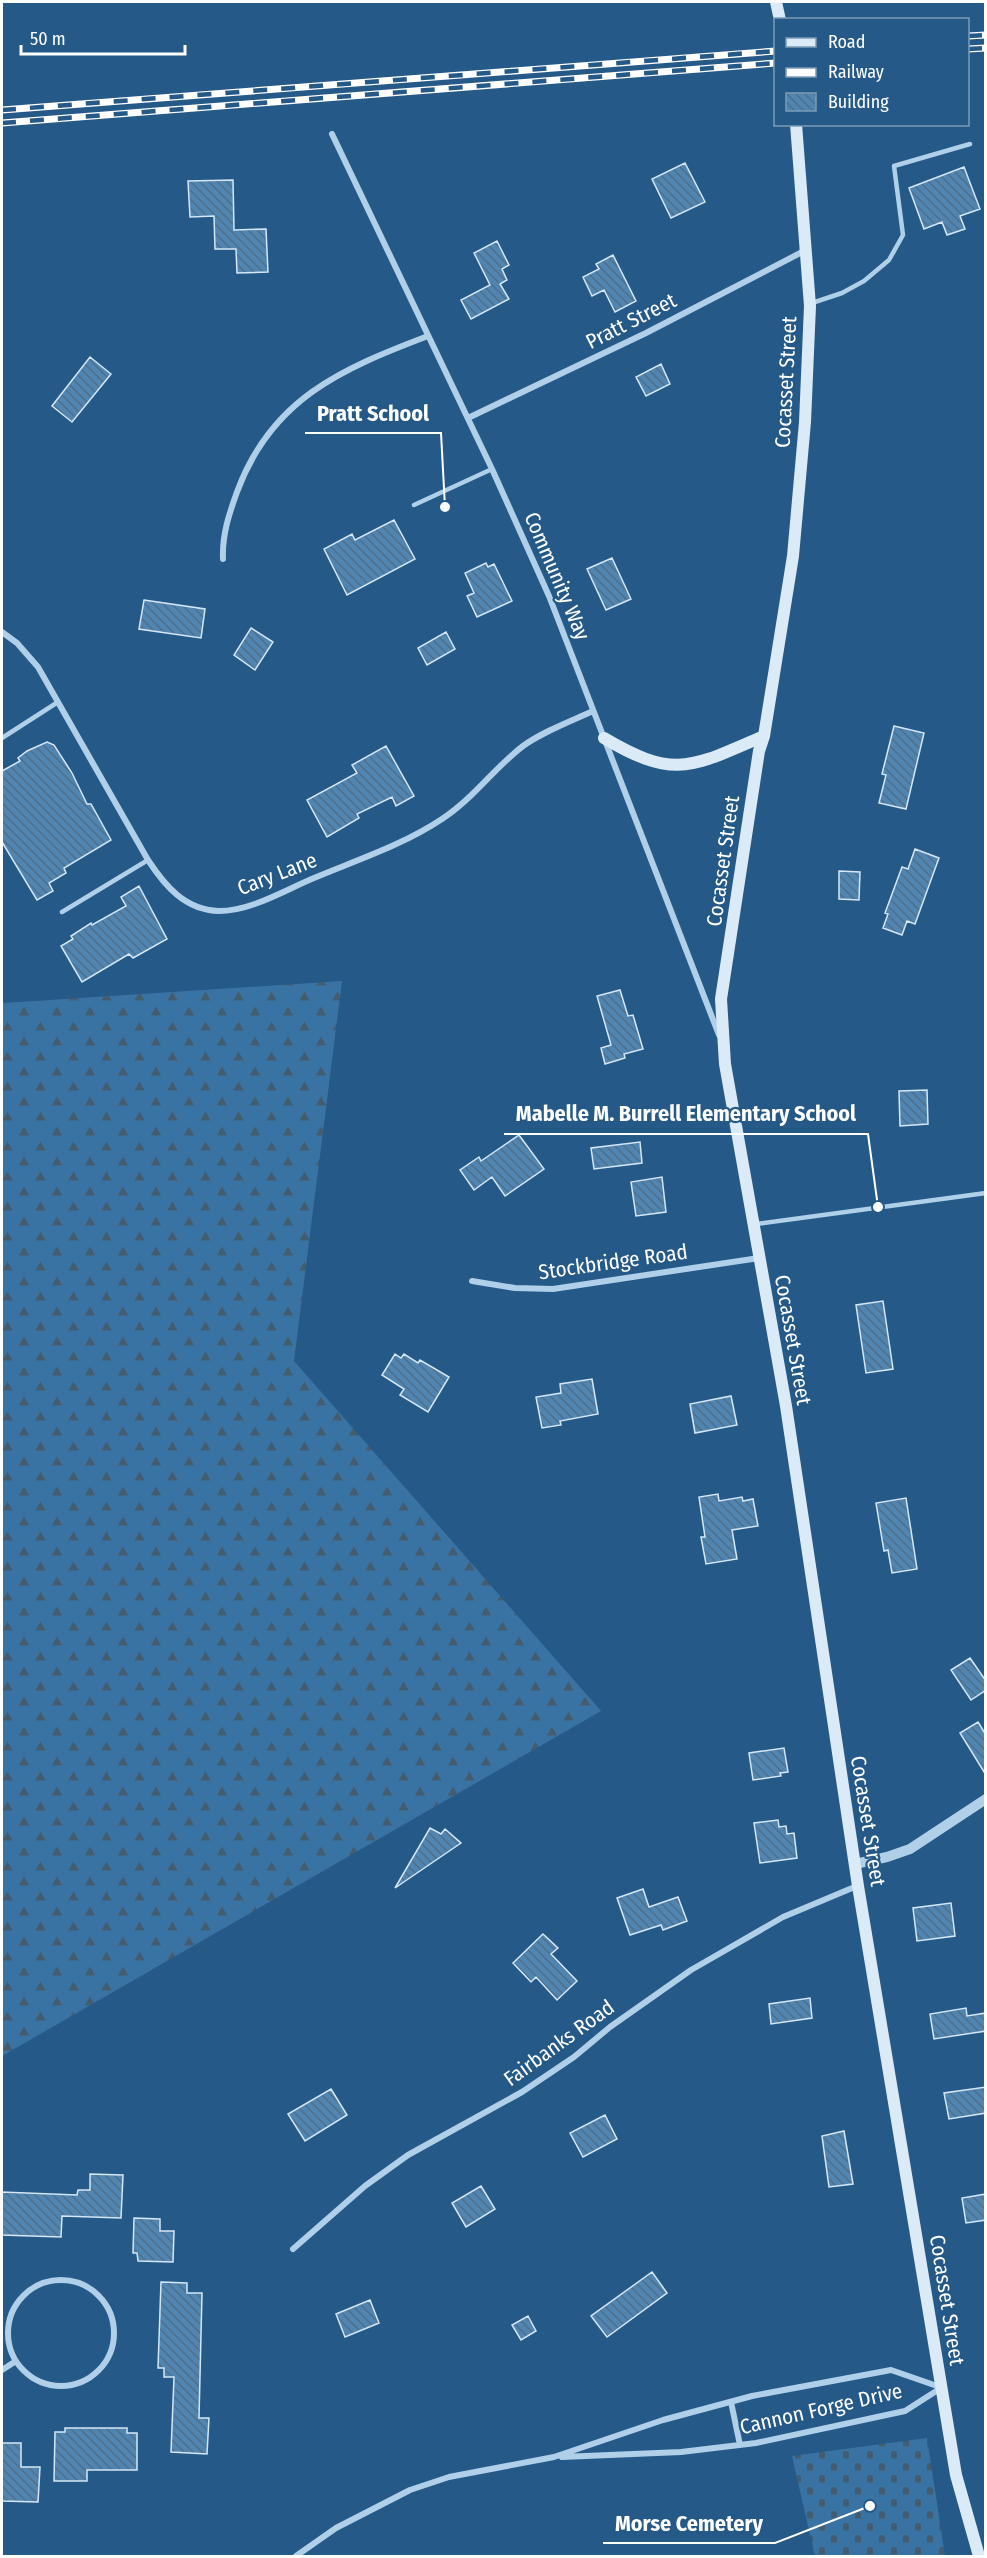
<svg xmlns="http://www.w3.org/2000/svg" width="987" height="2558" font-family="'Fira Sans Condensed',sans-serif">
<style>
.forest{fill:url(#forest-firs)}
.cemetery{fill:url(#cemetery-stones)}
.building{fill:url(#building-back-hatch);stroke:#d4e7f7;stroke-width:1.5}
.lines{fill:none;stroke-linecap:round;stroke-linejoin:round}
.service{stroke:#b0cfe9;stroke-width:4.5}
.minor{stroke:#b0cfe9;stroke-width:6}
.tertiary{stroke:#b0cfe9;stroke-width:10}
.secondary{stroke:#dbeaf7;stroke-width:12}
.rail-casing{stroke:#fff;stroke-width:7}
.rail{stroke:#255987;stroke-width:4.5;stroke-dasharray:14;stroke-linecap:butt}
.labels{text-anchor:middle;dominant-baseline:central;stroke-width:4.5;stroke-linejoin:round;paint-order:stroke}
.street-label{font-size:21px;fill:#fff;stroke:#255987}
.leader{fill:none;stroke:#fff;stroke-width:2}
.callout-dot{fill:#fff;stroke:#255987;stroke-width:2}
.callout-label{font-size:22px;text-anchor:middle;font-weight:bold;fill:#fff;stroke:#255987;stroke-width:4.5;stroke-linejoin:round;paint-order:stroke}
</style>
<defs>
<pattern id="forest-firs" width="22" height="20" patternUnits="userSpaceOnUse" patternTransform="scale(1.5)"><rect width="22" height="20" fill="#3973a4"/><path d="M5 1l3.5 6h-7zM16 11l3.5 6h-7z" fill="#445c6f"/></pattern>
<pattern id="cemetery-stones" width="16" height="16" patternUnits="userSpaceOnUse" patternTransform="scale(1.5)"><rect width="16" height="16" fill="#3973a4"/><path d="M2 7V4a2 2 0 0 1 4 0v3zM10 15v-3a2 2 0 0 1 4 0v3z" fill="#445c6f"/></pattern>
<pattern id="building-back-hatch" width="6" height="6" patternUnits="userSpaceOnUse" patternTransform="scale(1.5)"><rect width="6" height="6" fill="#5185b1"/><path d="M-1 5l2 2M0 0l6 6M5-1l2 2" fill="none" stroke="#4f6e89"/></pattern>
</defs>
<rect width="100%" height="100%" fill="#255987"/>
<path class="forest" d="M342,981L294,1361L601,1711L2,2056V1000L4,1003Z"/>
<path class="cemetery" d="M927,2438L945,2556H815L792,2456Z"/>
<path class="building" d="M685,163L705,202L671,218L652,179Z
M964,167L980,209L960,216L965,229L947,235L942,222L924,229L909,188Z
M233,180L234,230L266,229L268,272L237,273L236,249H215L214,216L190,217L188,181Z
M497,241L509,265L502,269L507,280L500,284L509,299L471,319L461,300L490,285L474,253Z
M613,255L636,301L615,312L604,290L592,296L583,277L599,269L596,264Z
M90,357L111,374L72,422L52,406Z
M661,364L670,384L646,396L636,377Z
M394,520L415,559L347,595L324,549L352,534L355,540Z
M612,558L631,599L606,610L587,569Z
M486,563L488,567L494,564L512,601L477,617L467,596L474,593L465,573Z
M144,600L205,609L201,638L139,629Z
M251,628L273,642L255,670L234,655Z
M446,632L455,649L427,665L418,648Z
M894,726L924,733L906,809L879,803L886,775L882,774Z
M47,742L54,745L72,773L87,804H91L111,840L64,868L66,873L49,883L53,891L37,900L2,842V771L20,761L18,758L27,751Z
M386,746L414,796L396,806L392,797L357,814L359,818L327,837L307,800L357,773L352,765Z
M915,849L939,858L915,924L907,921L902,935L883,928L888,914L885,913L902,867L908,869Z
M839,871L860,872L859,900L839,899Z
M139,886L167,939L133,958L129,954L82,982L61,946L73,939L71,936L91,923L92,925L126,906L121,897Z
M620,990L628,1016L633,1015L643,1049L624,1054L625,1058L605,1064L601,1048L611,1045L597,996Z
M927,1090L928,1124L900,1126L899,1091Z
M519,1135L544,1169L505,1196L492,1177L474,1190L460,1170L479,1157L481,1161Z
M640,1142L642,1163L594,1169L591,1148Z
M662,1177L666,1212L636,1216L631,1182Z
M883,1301L893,1369L866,1373L856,1305Z
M395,1354L401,1358L404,1354L418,1363L420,1360L449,1377L428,1412L400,1395L404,1389L382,1375Z
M592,1379L598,1414L560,1421L561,1425L542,1428L536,1397L561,1393L560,1384Z
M731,1396L737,1425L695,1433L690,1404Z
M718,1494L719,1501L742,1497L743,1501L753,1499L758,1526L732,1530L737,1559L706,1564L701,1537H705L699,1497Z
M906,1498L917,1569L892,1573L888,1550L884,1551L876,1503Z
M970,1658L986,1681V1690L971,1700L951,1670Z
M978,1722L986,1735V1775L960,1733Z
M784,1748L788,1772L780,1773L781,1776L753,1780L749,1753Z
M778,1820L779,1827L786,1826L787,1834L794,1833L797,1858L760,1863L754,1823Z
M430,1828L441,1834L445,1829L461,1843L395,1888Z
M643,1889L649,1907L678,1897L687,1921L663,1930L661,1925L630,1935L617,1898Z
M951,1903L955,1936L917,1941L913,1908Z
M543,1934L558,1948L551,1954L577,1981L557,2000L536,1977L531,1982L513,1963Z
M810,1998L812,2018L771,2024L769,2004Z
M966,2008L967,2016L986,2013V2031L934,2039L930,2014Z
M986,2087V2113L949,2119L944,2093Z
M331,2089L347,2115L305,2141L288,2114Z
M605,2115L617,2139L583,2157L570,2133Z
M844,2131L853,2184L829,2187L822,2136Z
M90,2174L123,2175L121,2218L62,2216L61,2237L2,2235V2192L77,2195L78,2190H90Z
M481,2186L495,2209L466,2227L452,2203Z
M986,2194V2220L966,2223L962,2198Z
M134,2218L160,2219V2231H174L173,2262L138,2261L137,2253H133Z
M652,2272L667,2293L607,2337L591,2316Z
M161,2282L187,2283V2293H202L199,2418H209L207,2454L171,2452L174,2377H164V2368H158Z
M370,2300L379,2323L345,2337L336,2314Z
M528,2316L536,2331L521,2340L512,2325Z
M65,2428H127V2433H137V2470H87V2481H54L55,2432H65Z
M2,2443H21V2467H40L38,2502L2,2501Z"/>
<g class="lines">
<path class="service" d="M812,303L842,293L864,281L889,260L903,235L894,166L970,144
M414,505L492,469
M2,738L58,702
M62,912L148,860
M756,1224L986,1193"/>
<path class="minor" d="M332,134L492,469L549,596L719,1035
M468,418L646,333L806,250
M223,559C222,535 229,514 237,492C271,399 341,369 428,336
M2,632L17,643L38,667L148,860C165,886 185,910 219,911C251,911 285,890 314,878C357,860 403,845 442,819C473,799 494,768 523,746C544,731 569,722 593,711
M472,1281L515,1288L553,1289L759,1258
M293,2249L365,2186L408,2155L522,2092L574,2057L610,2027L691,1970L783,1917L857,1886
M8 2333a53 53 0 1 1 106 0a53 53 0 1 1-106 0Z
M2,2370L16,2361
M731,2402L740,2445
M562,2457L681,2452L756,2443L905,2411L941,2388
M296,2556L336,2528L410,2490L449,2477L554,2457L663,2420L752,2396L891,2370L940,2387"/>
<path class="tertiary" d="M855,1864L887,1857L910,1849L986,1799"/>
<path class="secondary" d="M776,2L780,20
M796,124L810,306L805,422L793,556L764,736L759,751L721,999L725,1064L786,1406L858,1886L956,2475L979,2556
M604,738C676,781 693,766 764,736"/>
<g class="rail-casing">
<path id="rail" d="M968,36L986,35
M968,49L986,48
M2,110L776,51
M2,123L776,63"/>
</g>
<use href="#rail" class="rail"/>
</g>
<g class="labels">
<g class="street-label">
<text transform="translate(631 321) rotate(-27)">Pratt Street</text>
<text transform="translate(786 382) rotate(-87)">Cocasset Street</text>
<text transform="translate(557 576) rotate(67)">Community Way</text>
<text transform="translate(723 861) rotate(-82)">Cocasset Street</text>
<text transform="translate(277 874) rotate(-21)">Cary Lane</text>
<text transform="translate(613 1262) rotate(-8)">Stockbridge Road</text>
<text transform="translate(793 1340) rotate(80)">Cocasset Street</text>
<text transform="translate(868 1821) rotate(81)">Cocasset Street</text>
<text transform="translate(559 2043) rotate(-36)">Fairbanks Road</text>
<text transform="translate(947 2300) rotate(81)">Cocasset Street</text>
<text transform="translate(821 2409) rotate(-13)">Cannon Forge Drive</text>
</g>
</g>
<path class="leader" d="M445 507L441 433H305M878 1207L868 1134H504M870 2506L775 2543H603"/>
<g class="callout-dot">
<circle cx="445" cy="507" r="6"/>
<circle cx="878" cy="1207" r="6"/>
<circle cx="870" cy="2506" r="6"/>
</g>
<g class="callout-label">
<text x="373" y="421">Pratt School</text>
<text x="686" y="1121">Mabelle M. Burrell Elementary School</text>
<text x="689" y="2531">Morse Cemetery</text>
</g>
<rect width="987" height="2558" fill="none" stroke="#ffffff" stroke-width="6"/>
<rect x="774" y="18" width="195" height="108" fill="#255987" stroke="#7c9bb7" stroke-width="1.5"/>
<rect x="786" y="38" width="30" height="9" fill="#dbeaf7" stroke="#7c9bb7" stroke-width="1.5"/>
<text x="828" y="48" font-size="18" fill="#ffffff">Road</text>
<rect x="786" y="68" width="30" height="9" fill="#ffffff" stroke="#7c9bb7" stroke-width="1.5"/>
<text x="828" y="78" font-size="18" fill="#ffffff">Railway</text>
<rect x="786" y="93" width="30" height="18" fill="url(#building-back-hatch)" stroke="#7c9bb7" stroke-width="1.5"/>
<text x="828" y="108" font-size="18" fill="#ffffff">Building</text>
<path d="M21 45v9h164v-9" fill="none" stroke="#ffffff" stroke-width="3"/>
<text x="30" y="45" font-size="18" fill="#ffffff" stroke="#255987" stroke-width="4.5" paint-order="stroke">50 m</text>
</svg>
